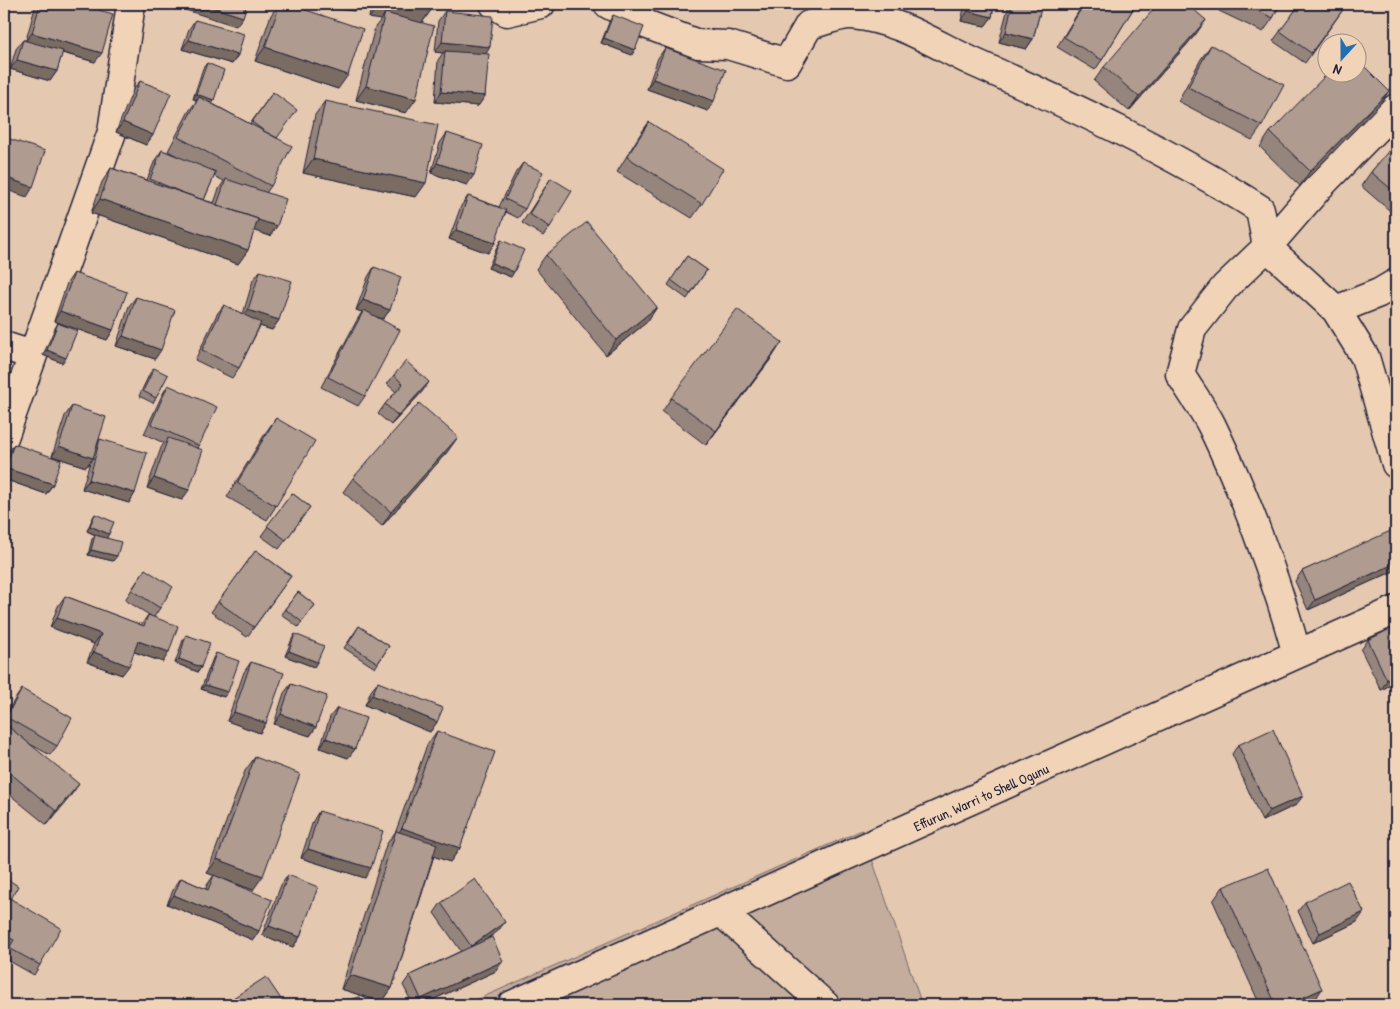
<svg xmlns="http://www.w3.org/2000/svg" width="1400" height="1009" font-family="'Patrick Hand',sans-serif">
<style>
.green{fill:#c4ad9c;stroke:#73686c}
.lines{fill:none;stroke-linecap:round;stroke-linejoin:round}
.minor-casing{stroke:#22223b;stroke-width:31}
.minor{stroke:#f1d3b7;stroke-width:28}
.wall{fill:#96857b;stroke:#22223b;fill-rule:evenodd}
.shaded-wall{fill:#7a6c64;stroke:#22223b}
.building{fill:#af9b8f;stroke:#22223b}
.labels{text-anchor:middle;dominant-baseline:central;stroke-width:4.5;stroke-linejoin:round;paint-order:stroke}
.street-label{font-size:14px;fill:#22223b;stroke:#f1d3b7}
</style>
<rect width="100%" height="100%" fill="#e5c8b0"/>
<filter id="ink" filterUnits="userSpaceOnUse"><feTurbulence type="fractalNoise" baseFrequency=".02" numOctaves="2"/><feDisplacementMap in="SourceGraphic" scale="10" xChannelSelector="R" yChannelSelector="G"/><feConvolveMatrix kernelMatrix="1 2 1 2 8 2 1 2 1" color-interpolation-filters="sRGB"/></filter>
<g filter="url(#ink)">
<path class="green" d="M862,830L922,1005H465Z"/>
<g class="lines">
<g class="minor-casing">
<path id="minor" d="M494,4L507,12L541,4
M608,4L648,25L698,44L728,45L787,63L809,25C822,22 840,14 853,15C900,20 932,43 973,62C1072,106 1169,151 1260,209L1267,247
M1267,247L1318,188L1396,108
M1396,283L1379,293L1336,310L1365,357L1396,464
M4,346L32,355
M4,437L112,132L131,4
M1297,654C1275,576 1247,499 1212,426C1203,408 1190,391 1180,374L1192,329L1225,287L1267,247L1336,310
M721,912L825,1005
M512,1005L1396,610"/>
</g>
<use href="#minor" class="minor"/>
</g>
<path class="wall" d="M36,4H77L95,62L62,53L57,71L50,81L10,69L16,49L23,40H26Z
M279,4H288L338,89L255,61L271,15Z
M371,4H432L431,10L422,23L406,113L356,100L375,27L381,20L369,18Z
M965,4H994L992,17L985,26L961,21Z
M1009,4H1042L1033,39L1026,49L999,42Z
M1083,4H1136L1102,60L1095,70L1057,47Z
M1222,4H1280L1273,18L1263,32L1219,11Z
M1300,4H1347L1305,63L1273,41Z
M445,11L485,54V96L478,106L435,102L438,60L443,53L435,52L438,21Z
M613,15L632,55L601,43L610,20Z
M195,20L238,55L232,64L182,49L189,29Z
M1196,34L1129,111L1094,81L1104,67Z
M1211,45L1262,126L1252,140L1178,101L1201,59Z
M665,48L708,111L647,89L658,58Z
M207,63L214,100L211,103L250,124L273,92L277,138L271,186L266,193L277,226L270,236L254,230L248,250L238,264L91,213L102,182L111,168L147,180L155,160L162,150L179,157L168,151L189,111L197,100L193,99L203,68ZM214,176L224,181L219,189L214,203L204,200Z
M140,81L153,135L146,145L116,132L133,90Z
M325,101L416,197L303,173L315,115Z
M1379,105L1300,186L1260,147L1270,132Z
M649,122L702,204L692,218L617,172L639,136Z
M447,133L467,185L431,173L440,143Z
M1396,142V216L1361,186L1371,172Z
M523,163L525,209L518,218L506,212L488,253L449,239L461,206L468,196L499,207L516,172Z
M551,178L550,227L543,236L522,223Z
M501,240L511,277L488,268L498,245Z
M546,255L657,307L647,322L606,355L536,269Z
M687,256L707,270L687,299L668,285Z
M374,267L390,310L383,319L376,317L365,396L358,406L321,387L357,320L362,312L356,310L368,277Z
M260,271L279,320L272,330L260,326L239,368L232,378L195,360L217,314L224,305L243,314L253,280Z
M74,273L113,330L107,340L54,321L67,283Z
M136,297L155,359L116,346L129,306Z
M58,323L62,363L43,355L55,328Z
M773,356L706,445L662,412L671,398Z
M154,368L156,398L153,403L139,396L150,373Z
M394,375L422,392L391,425L378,414L385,404L396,392L387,384Z
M168,385L199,446L198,449L182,500L147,488L161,448L164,443L144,434L162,395Z
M72,406L97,443L100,439L135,493L129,503L82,489L90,462L86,467L52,456L65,416Z
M276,418V506L267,520L227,497L266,432Z
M14,444L53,484L46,494L4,479V463L7,454Z
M448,451L382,526L343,492L353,478Z
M292,493L310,507L279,549L261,536Z
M95,514L107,538L113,561L88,555L92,539L95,535L87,531L92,519Z
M1396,532V570L1308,610L1295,581L1302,571Z
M256,550L291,576L247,637L211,612Z
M145,569L160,608L154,617L163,662L134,652L122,675L87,662L94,644L50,627L58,606L65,596L141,625L148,615L151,616L125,600Z
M298,592L315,605L298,627L281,614Z
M359,626L389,646L375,668L344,648Z
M295,634L317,662L314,667L285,656L292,639Z
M186,635L201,667L198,672L175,663L183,640Z
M1368,640L1396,682L1381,690L1361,650Z
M216,653L224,697L201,689L213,658Z
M251,662L266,723L260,733L227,721L244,672Z
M378,682L437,722L430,732L365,705L371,691Z
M291,684L316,727L310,736L274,724L284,693Z
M22,689L57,746L50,755L28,743L69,798L47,825L4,790V718L15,699Z
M337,708L355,749L348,758L320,748L330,717Z
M437,731L460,848L450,862L434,856L392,988L382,1002L341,989L386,845L396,831L427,745Z
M1238,745L1296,805L1262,821L1232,754Z
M255,757L253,890L215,876L259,931L253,940L167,904L174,888L181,878L206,889L207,885L214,875L207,873L245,771Z
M319,811L365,878L301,858L313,821Z
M288,875L300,937L293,947L262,935L281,885Z
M4,877L11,899L40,965L34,975L4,958V955L7,950L4,948Z
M1223,887L1313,1003L1308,1005H1260L1213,901Z
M1305,902L1357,922L1313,943L1298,911Z
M441,903L498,931L486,940L496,971L421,1005H413L403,985L410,975L461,951L434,913Z"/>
<path class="shaded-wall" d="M167,4H203L243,17L236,26Z
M292,4H359L354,11Z
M379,4L431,10L421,24L385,13L381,20L369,18Z
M968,11L992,17L985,26L961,21Z
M1206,20L1196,34L1129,111L1139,97Z
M1006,32L1033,39L1026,49L999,42Z
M32,33L102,53L95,62L25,42Z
M604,38L635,50L632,55L601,43Z
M189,40L238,55L232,64L182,49Z
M442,42L490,47L484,57L445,51L443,53L435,52Z
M265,47L348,75L338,89L255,61Z
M17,60L57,71L50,81L10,69Z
M653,79L714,101L708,111L647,89Z
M366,86L416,99L406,113L356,100Z
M1389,91L1379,105L1300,186L1310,171Z
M441,92L485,96L478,106L435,102Z
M196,94L214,100L210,105L199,97L197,100L193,99Z
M123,122L153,135L146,145L116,132Z
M313,159L426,183L416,197L303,173Z
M437,163L474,175L467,185L431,173Z
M4,177L33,187L27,197L4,189Z
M100,199L248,250L238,264L91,213Z
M217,206L277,226L270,236L210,216Z
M456,230L495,243L488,253L449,239Z
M492,263L514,272L511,277L488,268Z
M363,300L390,310L383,319L356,310Z
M657,307L647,322L606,355L616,340Z
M248,310L279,320L272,330L241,320Z
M60,311L113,330L107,340L54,321Z
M123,336L161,350L155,359L116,346Z
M782,342L773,356L706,445L716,431Z
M47,350L66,358L62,363L43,355Z
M429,382L422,392L391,425L398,416Z
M458,437L448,451L382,526L391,512Z
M59,446L93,458L86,467L52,456Z
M5,468L53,484L46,494L4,479V470Z
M154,478L189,490L182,500L147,488Z
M89,480L135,493L129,503L82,489Z
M90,526L109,534L106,539L87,531Z
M91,550L117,556L113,561L88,555Z
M1396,563V570L1308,610L1315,600Z
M57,618L101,634L94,644L50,627Z
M138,641L169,652L163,662L132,651Z
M289,651L317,662L314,667L285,656Z
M94,652L129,666L122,675L87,662Z
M179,659L201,667L198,672L175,663Z
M1396,676V682L1381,690L1387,680Z
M205,685L228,692L224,697L201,689Z
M372,695L437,722L430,732L365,705Z
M234,712L266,723L260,733L227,721Z
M281,714L316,727L310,736L274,724Z
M326,738L355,749L348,758L320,748Z
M79,784L69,798L47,825L56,811Z
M1303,796L1296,805L1262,821L1269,811Z
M402,828L460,848L450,862L392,842Z
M308,849L371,868L365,878L301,858Z
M217,859L263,876L253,890L207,873Z
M174,895L259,931L253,940L167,904Z
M1364,912L1357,922L1313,943L1320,933Z
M505,922L498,931L464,955L471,946Z
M269,926L300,937L293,947L262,935Z
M503,961L496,971L421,1005H416L421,999Z
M350,975L392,988L382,1002L341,989Z
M1322,989L1313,1003L1308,1005H1286Z"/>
<path class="building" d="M40,4H77L113,14L102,53L32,33Z
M203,4H247L243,17Z
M280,4H288L363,29L348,75L265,47Z
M379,4H432L431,10Z
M970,4H994L992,17L968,11Z
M1012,4H1042L1033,39L1006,32Z
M1084,4H1136L1102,60L1064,37Z
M1158,4H1187L1206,20L1139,97L1104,67Z
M1243,4H1280L1273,18Z
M1300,4H1347L1311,53L1280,31Z
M445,11L493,16L490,47L442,42Z
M385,13L434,26L416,99L366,86Z
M613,15L644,27L635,50L604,38Z
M195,20L244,34L238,55L189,40Z
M23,40L63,51L57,71L17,60Z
M1211,45L1284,85L1262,126L1188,87Z
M665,48L726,70L714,101L653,79Z
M445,51L489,54L485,96L441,92Z
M1358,60L1389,91L1310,171L1270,132L1329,72H1358Z
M207,63L224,70L214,100L196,94Z
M140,81L171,93L153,135L123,122Z
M273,92L297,110L277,138L264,131L252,122Z
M199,97L292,146L271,186L178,137Z
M325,101L438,125L426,183L313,159Z
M649,122L723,169L702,204L627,157Z
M447,133L483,145L474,175L437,163Z
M4,137L45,151L33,187L4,177Z
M1396,142V193L1371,172Z
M162,150L216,172L204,200L181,192L150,179Z
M523,163L543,172L525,209L505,199Z
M111,168L258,219L248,250L100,199Z
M551,178L572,191L550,227L529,214Z
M226,179L286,199L277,226L258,220V219L217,205Z
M468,196L506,210L495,243L456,230Z
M587,222L657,307L616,340L546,255Z
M501,240L524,250L514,272L492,263Z
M687,256L707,270L690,294L671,280Z
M374,267L401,277L390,310L363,300Z
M260,271L292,281L279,320L248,310Z
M74,273L127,292L113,330L60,311Z
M136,297L175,310L161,350L123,336Z
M224,305L261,323L239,368L202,350Z
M737,309L782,342L716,431L671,398Z
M364,310L400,330L365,396L328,377Z
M58,323L77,331L66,358L47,350Z
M406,361L429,382L398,416L385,404L403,384L394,375Z
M154,368L168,375L156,398L143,391Z
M168,385L217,407L199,446L151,424Z
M419,403L458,437L391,512L353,478Z
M72,406L106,417L93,458L59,446Z
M276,418L315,441L276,506L237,483Z
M168,438L203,450L189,490L154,478Z
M100,439L147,453L135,493L89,480Z
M14,444L61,460L53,484L5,468Z
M292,493L310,507L286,540L267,526Z
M95,514L114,522L109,534L90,526Z
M1395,529L1396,532V563L1315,600L1302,571Z
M95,535L121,542L117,556L91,550Z
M256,550L291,576L254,627L218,602Z
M145,569L173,587L160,608L132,590Z
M298,592L315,605L302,622L285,609Z
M65,596L144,626L148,615L178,626L169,652L138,641L129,666L94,652L101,634L57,618Z
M359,626L389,646L378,663L348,644Z
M1396,626V676L1387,680L1368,640Z
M295,634L324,646L317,662L289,651Z
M186,635L210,643L201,667L179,659Z
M216,653L239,661L228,692L205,685Z
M251,662L284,673L266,723L234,712Z
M378,682L443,708L437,722L372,695Z
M291,684L327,696L316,727L281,714Z
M22,689L72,718L57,746L6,717Z
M337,708L366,718L355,749L326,738Z
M4,723L79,784L56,811L4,768Z
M1273,729L1303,796L1269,811L1238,745Z
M437,731L495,752L460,848L402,828Z
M255,757L300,774L263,876L217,859Z
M319,811L383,831L371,868L308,849Z
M396,831L437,844L392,988L350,975Z
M1268,868L1322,989L1286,1005H1276L1223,887Z
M214,875L272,900L259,931L174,895L181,878L208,890Z
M288,875L318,887L300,937L269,926Z
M4,877L18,886L11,899L61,928L40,965L9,948L14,940L4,935V911L8,904L4,901Z
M475,879L505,922L471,946L441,903Z
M1348,881L1364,912L1320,933L1305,902Z
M492,937L503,961L421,999L410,975Z
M266,977L285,1005H222Z
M360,997L363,1005H328Z"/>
</g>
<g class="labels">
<g class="street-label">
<text transform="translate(981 797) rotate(-24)">Effurun, Warri to Shell Ogunu</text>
</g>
</g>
<rect width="1400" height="1009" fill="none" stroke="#f1d3b7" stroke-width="20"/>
<rect x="10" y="10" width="1380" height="989" fill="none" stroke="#22223b" stroke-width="2" filter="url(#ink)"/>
<g transform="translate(1342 58) rotate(201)"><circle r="24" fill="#f1d3b7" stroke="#9e8c85"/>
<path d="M0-4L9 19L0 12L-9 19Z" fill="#1f6fb2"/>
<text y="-8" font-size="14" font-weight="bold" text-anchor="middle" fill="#22223b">N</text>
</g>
</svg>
